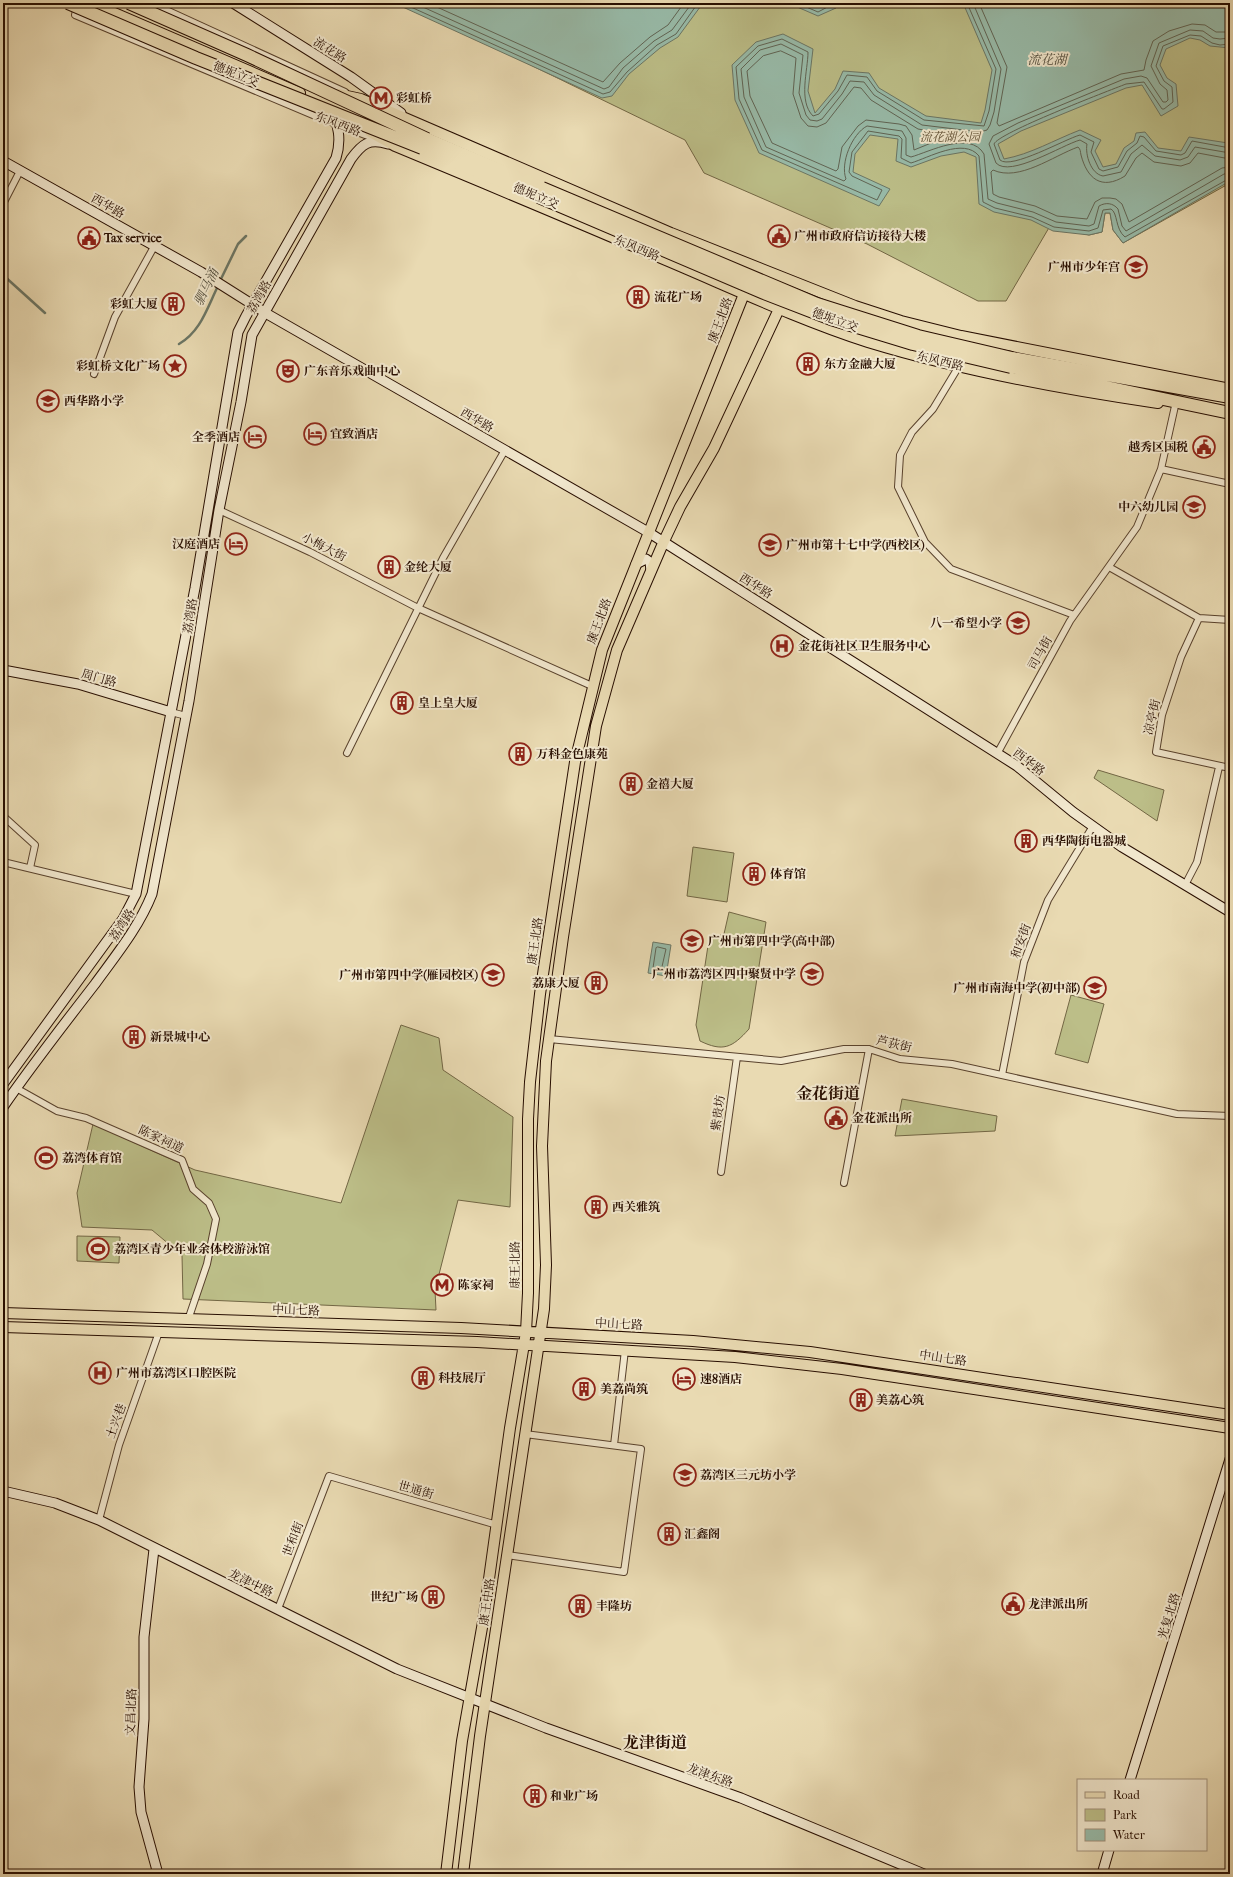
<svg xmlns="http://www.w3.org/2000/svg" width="1233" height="1877" font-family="'IM FELL French Canon','Noto Serif SC',serif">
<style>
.green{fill:#bcbe88;stroke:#726644}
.water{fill:#98bba9;stroke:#6b7665}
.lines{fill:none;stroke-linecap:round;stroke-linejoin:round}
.shore{stroke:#606454;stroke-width:1}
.stream{stroke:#6b7665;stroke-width:2.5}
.street-casing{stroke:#58412c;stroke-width:8}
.secondary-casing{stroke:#280e00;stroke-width:11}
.primary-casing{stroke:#280e00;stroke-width:12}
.highway-casing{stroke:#280e00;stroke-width:14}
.street{stroke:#f1e7cd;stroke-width:6}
.secondary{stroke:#f1e7cd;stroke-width:9}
.primary{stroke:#e9dab2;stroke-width:10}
.highway{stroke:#e9dab2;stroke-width:12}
.highway-bridge-casing{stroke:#280e00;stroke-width:14;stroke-linecap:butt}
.highway-bridge{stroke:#e9dab2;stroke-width:12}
.labels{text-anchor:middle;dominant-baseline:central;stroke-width:4;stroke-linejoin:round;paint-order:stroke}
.street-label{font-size:12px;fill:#280e00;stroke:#f1e7cd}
.poi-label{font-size:12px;font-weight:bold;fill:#280e00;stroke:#f1e7cd;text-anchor:start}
.park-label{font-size:12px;font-style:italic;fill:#5c4c30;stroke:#f1e7cd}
.water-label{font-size:13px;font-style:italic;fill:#4f4b3b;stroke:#f1e7cd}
.district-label{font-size:16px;font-weight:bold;fill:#280e00;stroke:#f1e7cd}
</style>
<rect width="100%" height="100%" fill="#e9dab2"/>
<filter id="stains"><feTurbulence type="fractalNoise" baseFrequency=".005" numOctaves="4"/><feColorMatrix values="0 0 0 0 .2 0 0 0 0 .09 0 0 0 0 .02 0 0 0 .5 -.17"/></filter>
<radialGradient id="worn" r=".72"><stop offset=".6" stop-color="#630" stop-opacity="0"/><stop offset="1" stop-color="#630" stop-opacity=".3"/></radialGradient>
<path class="green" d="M403,3H1230V183L1123,243L1113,230L1110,213H1105L1102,232L1089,235L1050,226L1006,301H978L867,244L704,173L685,140Z
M1098,770L1164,790L1157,821L1094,778Z
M693,847L734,853L727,902L687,896Z
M729,912L766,922L749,1029C732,1048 723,1052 700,1041L696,1025L709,939L724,934Z
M1071,995L1104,1004L1088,1063L1055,1054Z
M401,1025L439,1038L443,1070L513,1117L510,1207L458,1200L435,1290L436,1310L183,1299L182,1255L152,1230L82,1227L77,1193L93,1124L195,1170L341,1203Z
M902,1099L997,1116L995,1131L895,1136Z
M77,1236L120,1237L119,1263L77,1261Z"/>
<path class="water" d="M394,3H703L678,37L660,48L629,74L612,96L602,98Z
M788,3H840L836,8L818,16Z
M963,3H1230V48L1210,46L1200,40L1190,38L1166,49L1160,65L1167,78L1176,84L1178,106L1161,116L1142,85L1126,88L1021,131L998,144L1004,159C1031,154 1054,140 1080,130L1101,140L1095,151L1103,167L1116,164L1124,148L1134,141L1136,133L1145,132L1158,148L1181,151L1189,137L1228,143L1230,153V181L1123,243L1113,230L1110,213H1105L1102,232L1089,235L1053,231L1031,220L994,212L979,204L976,157L964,152L941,156L911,167L896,161L898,139L870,135L855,154L853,172L890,189L879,206L759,153L735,100L732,65L756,42L783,34L813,49L808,91L815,113L835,89L843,71L869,73L879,88L926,116L981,123L985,110L992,70Z
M653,942L671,945L666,976L648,973Z"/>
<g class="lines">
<path class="shore" d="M402,3L603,94L610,92L627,72L657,45L676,34L698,3
M414,3L604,89L609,87L623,68L654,41L672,30L692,3
M428,3L603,82L620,63L650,37L668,25L684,3
M797,3L818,12L835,3
M967,3L996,69L989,111L984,126L924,120L877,91L867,77L847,75L838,91L819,114L813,116C798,101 808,70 808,52L782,39L758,46L736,67L739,99L762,150L877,200L882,190L852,176L849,172L852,152L868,131L899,136L902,139L901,158L911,163C928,158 964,137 979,156L983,202L995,208L1032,217L1054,227L1089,231L1098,228L1103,210L1111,209C1118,213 1115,229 1125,237L1230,178
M973,3L1001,69L994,112L990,125L987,130L980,132L922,125L874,95L864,82L850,81L842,94L822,119L817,121L810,120L806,115L799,93L803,55L781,44L760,50L741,69L744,97L766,147L844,181L846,179C840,163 852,134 867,126L902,131L906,138V155L911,157C929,152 970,130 984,154L988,199L997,203L1033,212L1056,222L1089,226L1094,224L1099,206C1106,202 1113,203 1118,209L1122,226L1126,231L1224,174L1230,173
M979,3L1007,67L997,123L999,126L1121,74L1144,70L1146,60L1153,41L1169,31L1192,24L1205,25L1216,32H1230
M1230,38L1220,39L1213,38L1203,31L1190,30L1159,43L1151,66L1160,84L1167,90L1168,100L1166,102H1163L1147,78L1141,76L1124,79L1018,123L993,136L989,144L996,163C1010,178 1062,145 1080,140L1087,144C1085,155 1091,174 1103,176L1121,172L1131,154L1142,145L1155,156L1180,160L1188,157L1195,147L1230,153
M1230,44L1220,45L1212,43L1201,36L1190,35L1163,46L1156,66L1164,81L1172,87L1173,102L1164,109H1162L1144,82L1126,84C1108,91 998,133 994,144L1000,160C1011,170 1065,139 1080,135L1094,142L1091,152L1099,169L1103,171L1118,167L1127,151L1137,143L1140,136L1144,137L1156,151L1181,155L1185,153L1192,141L1230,148
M781,51L796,58L793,94L801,118L808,126L817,127L826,123L854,87L861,88L871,100L918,129L952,135L954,138L936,141L914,150L912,135L906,126L899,124L866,120L858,126L842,147L838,169L836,171L772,143L750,96L747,71L763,56Z
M1230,159L1198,153L1190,163L1181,166L1154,162L1142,153L1136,158L1125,176C1101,191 1087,178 1081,155C1080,151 1081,150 1078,147C1053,156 1019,182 993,170L991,172L993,194L999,197L1035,206L1057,216L1087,219L1095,202L1102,198H1110L1116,199L1122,204L1129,222L1222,168L1230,167
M658,947L666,949L661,971L653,968L656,948Z"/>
<path class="stream" d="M3,275L45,313
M220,281L238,244L246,236
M179,344C201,331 207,308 218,286"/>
<g class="street-casing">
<path id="street" d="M151,3L345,92
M77,5L75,15L320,118L373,138
M3,204L20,171
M959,366L933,409L912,432L900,455L898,487L925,542L951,569L1074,615
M94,374L115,317L155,245
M1161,469L1230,484
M219,510L310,552L418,608L592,686
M1109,567L1199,618L1230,620
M1199,618L1181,657L1162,715L1156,752L1230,768
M171,712L186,716
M347,753L443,558L505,450
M997,754L1070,621L1137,527L1161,469L1175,406
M3,816L35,845L30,868
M3,862L136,894
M1185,885L1197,862L1219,767
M549,1039L781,1061L844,1049H869L900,1059L952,1064L1177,1114L1230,1116
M1002,1075L1024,962L1048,900L1093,826
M16,1088L57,1111L86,1118L182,1160L193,1189L209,1203L216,1219L207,1264L188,1320
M721,1172L737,1057
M844,1183L869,1049
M614,1445L625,1350
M99,1520L119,1445L159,1332
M507,1555L624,1572L641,1449L525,1434
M278,1609L329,1476L497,1525"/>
</g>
<g class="secondary-casing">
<path id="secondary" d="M233,3L351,77L401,113
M3,161L201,272L269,315L648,532L1017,766L1073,812L1122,847L1230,912
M636,564L646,559L650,562L651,571
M3,670L78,684L171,712
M3,1084L123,919L136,894L195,588L238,332L246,316L336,158C341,142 340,122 328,110
M3,1107C32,1065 64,1024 95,984C116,955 139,927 152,894L189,701L219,510L241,402L252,335L351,159C362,144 369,138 388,144
M3,1491L55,1503L99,1520L397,1669L546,1728L741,1798L924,1874
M154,1549L144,1637V1719L139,1787L141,1812L158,1874
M1130,1780L1230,1459
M1102,1874L1109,1850"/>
</g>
<g class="primary-casing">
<path id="primary" d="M91,3L300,93
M338,94L361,99L671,233L855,306L901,321L961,336L1230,389
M370,132L395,146C484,183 573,220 661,258C730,287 797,319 868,342C963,371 1061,389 1158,403
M3,1313L461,1328L693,1341L810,1352L1230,1415
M3,1327L477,1342L735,1357L842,1369L1230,1428
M446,1874L462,1741L483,1622L510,1428L526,1332L528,1293V1119L530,1082L540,994L575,762L602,650L744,294L772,274
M463,1874L480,1736L544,1309L546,1265L542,1146L546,1061L563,937L596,726L617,650L664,541L680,507L714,448L779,309L776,292"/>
</g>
<g class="highway-casing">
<path id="highway" d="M427,139L542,188
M422,148L539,197
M1012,358L1230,397
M1011,367L1230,413"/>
</g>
<use href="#street" class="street"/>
<use href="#secondary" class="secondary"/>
<use href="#primary" class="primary"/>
<use href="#highway" class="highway"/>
<g class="highway-bridge-casing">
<path id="highway-bridge" d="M68,3L196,58L422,148
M129,3L247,55L427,139
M542,188L817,304L918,336L1012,358
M539,197L764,293L831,319L913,344L1011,367"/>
</g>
<use href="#highway-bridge" class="highway-bridge"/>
</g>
<defs>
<g id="metro-ring" transform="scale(1.15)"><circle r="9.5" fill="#f1e7cd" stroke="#8f2418" stroke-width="1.5"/><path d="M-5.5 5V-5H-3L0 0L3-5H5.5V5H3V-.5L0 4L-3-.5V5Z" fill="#8f2418"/></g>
<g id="civic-ring" transform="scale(1.15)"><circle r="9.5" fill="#f1e7cd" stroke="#8f2418" stroke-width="1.5"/><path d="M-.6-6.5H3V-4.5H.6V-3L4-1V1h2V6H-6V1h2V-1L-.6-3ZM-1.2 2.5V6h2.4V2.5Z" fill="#8f2418"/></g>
<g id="school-ring" transform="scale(1.15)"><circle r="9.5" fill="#f1e7cd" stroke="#8f2418" stroke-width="1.5"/><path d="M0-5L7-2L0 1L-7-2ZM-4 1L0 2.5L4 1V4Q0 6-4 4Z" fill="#8f2418"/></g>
<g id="building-ring" transform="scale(1.15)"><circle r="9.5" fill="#f1e7cd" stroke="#8f2418" stroke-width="1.5"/><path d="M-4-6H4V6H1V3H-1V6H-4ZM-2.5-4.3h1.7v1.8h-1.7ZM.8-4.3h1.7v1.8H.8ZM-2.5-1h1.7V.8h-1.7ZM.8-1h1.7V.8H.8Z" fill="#8f2418"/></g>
<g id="sight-ring" transform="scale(1.15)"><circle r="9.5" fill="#f1e7cd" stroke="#8f2418" stroke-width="1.5"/><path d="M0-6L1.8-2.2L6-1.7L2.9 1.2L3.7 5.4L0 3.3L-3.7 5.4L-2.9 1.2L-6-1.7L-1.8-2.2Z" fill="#8f2418"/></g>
<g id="theatre-ring" transform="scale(1.15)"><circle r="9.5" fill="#f1e7cd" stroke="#8f2418" stroke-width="1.5"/><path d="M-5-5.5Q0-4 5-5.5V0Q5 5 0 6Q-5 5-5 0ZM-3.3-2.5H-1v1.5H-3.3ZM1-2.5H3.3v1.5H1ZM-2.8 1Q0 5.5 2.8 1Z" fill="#8f2418"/></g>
<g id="hotel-ring" transform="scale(1.15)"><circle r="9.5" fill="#f1e7cd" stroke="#8f2418" stroke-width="1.5"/><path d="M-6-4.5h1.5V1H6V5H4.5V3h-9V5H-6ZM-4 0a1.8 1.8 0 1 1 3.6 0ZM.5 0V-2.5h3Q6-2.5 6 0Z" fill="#8f2418"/></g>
<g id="hospital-ring" transform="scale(1.15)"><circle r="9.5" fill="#f1e7cd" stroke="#8f2418" stroke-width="1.5"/><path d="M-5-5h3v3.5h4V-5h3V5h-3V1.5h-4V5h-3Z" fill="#8f2418"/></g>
<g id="stadium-ring" transform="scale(1.15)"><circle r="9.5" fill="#f1e7cd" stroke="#8f2418" stroke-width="1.5"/><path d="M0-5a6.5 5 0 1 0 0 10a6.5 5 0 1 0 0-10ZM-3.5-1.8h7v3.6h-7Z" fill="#8f2418"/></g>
</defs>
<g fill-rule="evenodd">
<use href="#metro-ring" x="381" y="98"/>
<use href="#civic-ring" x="779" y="236"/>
<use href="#civic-ring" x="89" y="238"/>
<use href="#school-ring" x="1136" y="267"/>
<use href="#building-ring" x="638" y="297"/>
<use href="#building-ring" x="173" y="304"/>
<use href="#building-ring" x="808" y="364"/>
<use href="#sight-ring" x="175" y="366"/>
<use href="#theatre-ring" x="288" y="371"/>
<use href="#school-ring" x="48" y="401"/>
<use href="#hotel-ring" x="315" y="434"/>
<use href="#hotel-ring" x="255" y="437"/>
<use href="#civic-ring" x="1204" y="447"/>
<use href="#school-ring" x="1194" y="507"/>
<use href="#hotel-ring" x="236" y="544"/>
<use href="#school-ring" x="770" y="545"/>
<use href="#building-ring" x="389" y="567"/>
<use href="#school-ring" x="1018" y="623"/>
<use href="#hospital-ring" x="782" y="646"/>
<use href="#building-ring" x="402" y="703"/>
<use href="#building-ring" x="520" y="754"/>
<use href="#building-ring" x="631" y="784"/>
<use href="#building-ring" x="1026" y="841"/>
<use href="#building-ring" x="754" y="874"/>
<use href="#school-ring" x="692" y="941"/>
<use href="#school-ring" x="812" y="974"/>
<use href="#school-ring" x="493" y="975"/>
<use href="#building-ring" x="596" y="983"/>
<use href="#school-ring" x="1095" y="988"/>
<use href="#building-ring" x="134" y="1037"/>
<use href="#civic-ring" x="836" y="1118"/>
<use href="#stadium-ring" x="46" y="1158"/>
<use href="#building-ring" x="596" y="1207"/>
<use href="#stadium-ring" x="98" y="1249"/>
<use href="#metro-ring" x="442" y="1285"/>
<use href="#hospital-ring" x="100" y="1373"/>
<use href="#building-ring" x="423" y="1378"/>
<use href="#hotel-ring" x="684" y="1379"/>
<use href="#building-ring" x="584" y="1389"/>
<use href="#building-ring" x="861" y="1400"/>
<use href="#school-ring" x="685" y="1475"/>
<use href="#building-ring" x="669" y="1534"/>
<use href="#building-ring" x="433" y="1597"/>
<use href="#civic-ring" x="1013" y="1604"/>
<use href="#building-ring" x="580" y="1606"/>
<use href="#building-ring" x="535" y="1796"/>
</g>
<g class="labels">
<g class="street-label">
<text transform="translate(330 50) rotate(32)">流花路</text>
<text transform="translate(236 74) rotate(22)">德坭立交</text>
<text transform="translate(338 124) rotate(21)">东风西路</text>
<text transform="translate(536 196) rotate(23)">德坭立交</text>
<text transform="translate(108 206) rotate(29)">西华路</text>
<text transform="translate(637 248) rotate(23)">东风西路</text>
<text transform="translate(259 297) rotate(-60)">荔湾路</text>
<text transform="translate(720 320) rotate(-69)">康王北路</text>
<text transform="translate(835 320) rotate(20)">德坭立交</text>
<text transform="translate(940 361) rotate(14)">东风西路</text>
<text transform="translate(477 420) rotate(30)">西华路</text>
<text transform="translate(324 547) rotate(27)">小梅大街</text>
<text transform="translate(756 586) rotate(32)">西华路</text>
<text transform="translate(190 616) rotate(-81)">荔湾路</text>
<text transform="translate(599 621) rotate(-69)">康王北路</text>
<text transform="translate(1040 653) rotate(-61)">司马街</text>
<text transform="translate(99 678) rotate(16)">周门路</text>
<text transform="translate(1152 717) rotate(-77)">凉亭街</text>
<text transform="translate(1029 762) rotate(37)">西华路</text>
<text transform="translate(122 925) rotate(-57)">荔湾路</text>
<text transform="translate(535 941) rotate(-82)">康王北路</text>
<text transform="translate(1021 941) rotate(-70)">和安街</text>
<text transform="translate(894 1044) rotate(13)">芦荻街</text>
<text transform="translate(718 1113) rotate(-82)">紫贵坊</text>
<text transform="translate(161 1139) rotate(25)">陈家祠道</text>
<text transform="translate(515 1265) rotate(-90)">康王北路</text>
<text transform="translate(296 1310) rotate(2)">中山七路</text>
<text transform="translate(619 1324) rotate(3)">中山七路</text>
<text transform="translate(943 1358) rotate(8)">中山七路</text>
<text transform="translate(116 1421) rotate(-70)">土兴巷</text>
<text transform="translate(416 1490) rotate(16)">世通街</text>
<text transform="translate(293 1539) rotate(-69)">世和街</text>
<text transform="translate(251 1583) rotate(26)">龙津中路</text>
<text transform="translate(487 1602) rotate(-82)">康王中路</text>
<text transform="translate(1169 1616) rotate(-73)">光复北路</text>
<text transform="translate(131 1712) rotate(-88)">文昌北路</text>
<text transform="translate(710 1775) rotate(19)">龙津东路</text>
</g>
<g class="poi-label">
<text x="396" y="98">彩虹桥</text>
<text x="794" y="236">广州市政府信访接待大楼</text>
<text x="104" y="238">Tax service</text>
<text x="1120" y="267" text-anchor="end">广州市少年宫</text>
<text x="654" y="297">流花广场</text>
<text x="158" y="304" text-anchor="end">彩虹大厦</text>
<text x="824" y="364">东方金融大厦</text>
<text x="160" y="366" text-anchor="end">彩虹桥文化广场</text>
<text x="304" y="371">广东音乐戏曲中心</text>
<text x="64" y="401">西华路小学</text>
<text x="330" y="434">宜致酒店</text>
<text x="240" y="437" text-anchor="end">全季酒店</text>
<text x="1188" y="447" text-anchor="end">越秀区国税</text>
<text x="1178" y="507" text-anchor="end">中六幼儿园</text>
<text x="220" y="544" text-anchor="end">汉庭酒店</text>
<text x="786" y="545">广州市第十七中学(西校区)</text>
<text x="404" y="567">金纶大厦</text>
<text x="1002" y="623" text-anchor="end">八一希望小学</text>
<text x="798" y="646">金花街社区卫生服务中心</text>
<text x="418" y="703">皇上皇大厦</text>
<text x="536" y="754">万科金色康苑</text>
<text x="646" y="784">金禧大厦</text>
<text x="1042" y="841">西华陶街电器城</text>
<text x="770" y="874">体育馆</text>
<text x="708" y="941">广州市第四中学(高中部)</text>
<text x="796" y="974" text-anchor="end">广州市荔湾区四中聚贤中学</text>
<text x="478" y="975" text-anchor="end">广州市第四中学(雁园校区)</text>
<text x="580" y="983" text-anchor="end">荔康大厦</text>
<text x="1080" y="988" text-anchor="end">广州市南海中学(初中部)</text>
<text x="150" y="1037">新景城中心</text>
<text x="852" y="1118">金花派出所</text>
<text x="62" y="1158">荔湾体育馆</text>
<text x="612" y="1207">西关雅筑</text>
<text x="114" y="1249">荔湾区青少年业余体校游泳馆</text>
<text x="458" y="1285">陈家祠</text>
<text x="116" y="1373">广州市荔湾区口腔医院</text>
<text x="438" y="1378">科技展厅</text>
<text x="700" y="1379">速8酒店</text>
<text x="600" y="1389">美荔尚筑</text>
<text x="876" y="1400">美荔心筑</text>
<text x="700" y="1475">荔湾区三元坊小学</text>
<text x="684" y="1534">汇鑫阁</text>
<text x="418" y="1597" text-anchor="end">世纪广场</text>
<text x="1028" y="1604">龙津派出所</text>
<text x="596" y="1606">丰隆坊</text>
<text x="550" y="1796">和业广场</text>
</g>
<g class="park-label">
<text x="950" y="137">流花湖公园</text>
</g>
<g class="water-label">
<text x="1047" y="59">流花湖</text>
<text transform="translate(206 287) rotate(-64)">驷马涌</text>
</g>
<g class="district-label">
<text x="828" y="1093">金花街道</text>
<text x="655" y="1742">龙津街道</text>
</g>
</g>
<rect width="1233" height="1877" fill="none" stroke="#e9dab2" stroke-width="16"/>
<rect x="4" y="4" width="1225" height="1869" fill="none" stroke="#280e00" stroke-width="2"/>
<rect x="8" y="8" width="1217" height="1861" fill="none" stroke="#280e00"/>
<rect x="1077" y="1779" width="130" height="72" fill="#f1e7cd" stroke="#a1907b"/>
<rect x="1085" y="1792" width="20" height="6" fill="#e9dab2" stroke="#a1907b"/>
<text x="1113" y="1799" font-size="12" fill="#280e00">Road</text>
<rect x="1085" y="1809" width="20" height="12" fill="#bcbe88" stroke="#a1907b"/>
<text x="1113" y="1819" font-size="12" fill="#280e00">Park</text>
<rect x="1085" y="1829" width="20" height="12" fill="#98bba9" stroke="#a1907b"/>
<text x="1113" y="1839" font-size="12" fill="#280e00">Water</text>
<rect width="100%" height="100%" filter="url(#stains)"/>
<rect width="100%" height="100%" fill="url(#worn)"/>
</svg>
